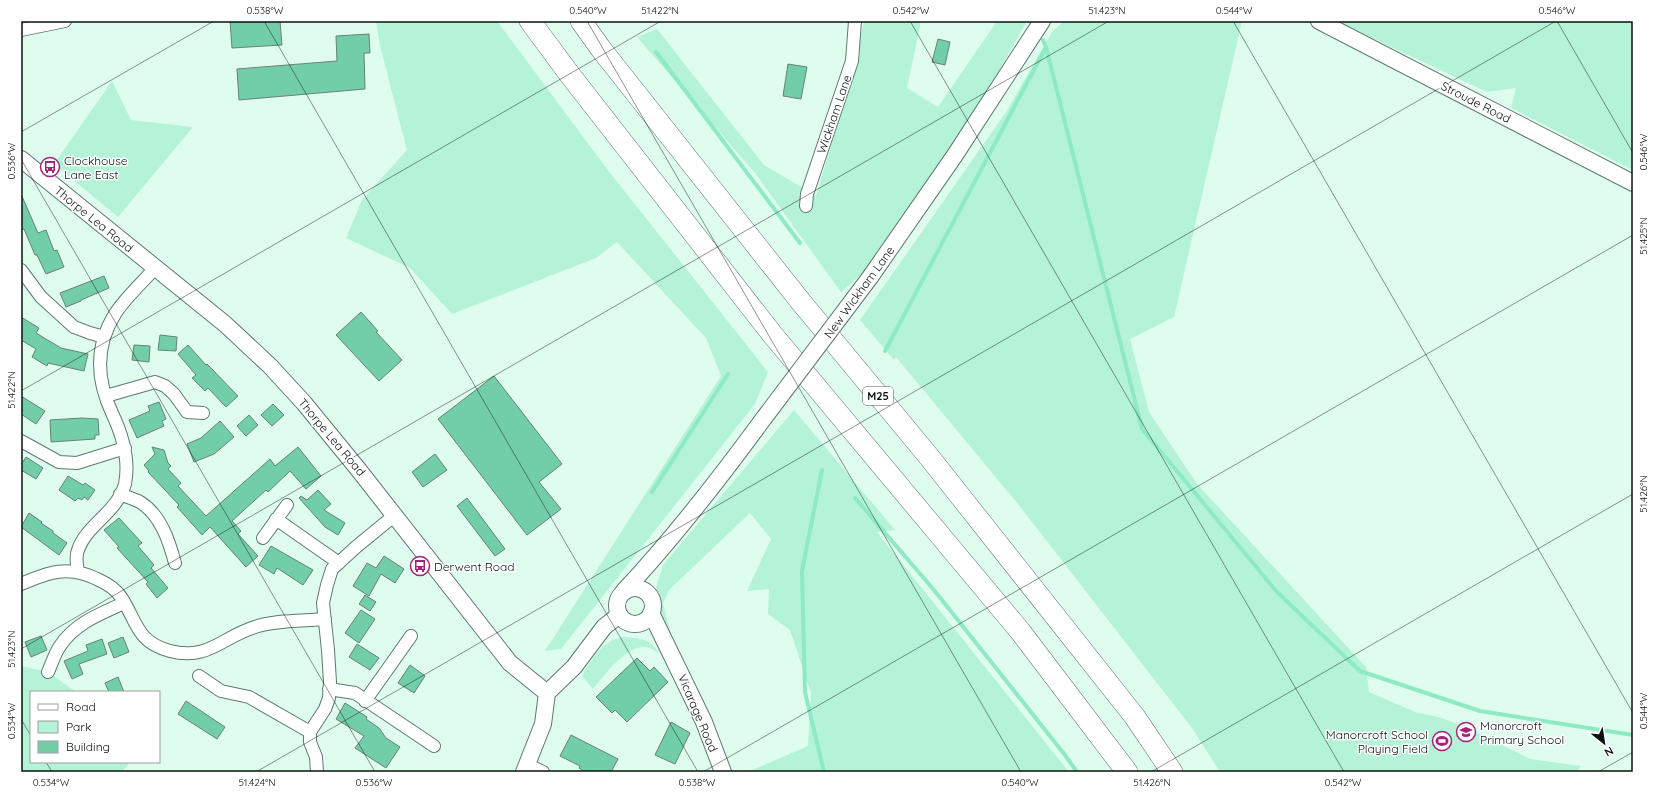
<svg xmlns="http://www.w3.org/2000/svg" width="1654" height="793" font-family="Quicksand,sans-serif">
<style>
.green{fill:#b4f3d7}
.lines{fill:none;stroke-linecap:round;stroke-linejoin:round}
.stream{stroke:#8eeac4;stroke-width:4}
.building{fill:#72cea9;stroke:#678276}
.street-casing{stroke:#5f796e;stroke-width:14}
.secondary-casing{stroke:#5f796e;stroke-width:18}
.highway-casing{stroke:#5f796e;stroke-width:22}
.street{stroke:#fff;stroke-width:12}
.secondary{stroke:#fff;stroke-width:16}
.highway{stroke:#fff;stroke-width:21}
.secondary-bridge-casing{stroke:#5f796e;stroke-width:18;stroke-linecap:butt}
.secondary-bridge{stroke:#fff;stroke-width:16}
.ticks{fill:none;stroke:#08120e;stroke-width:1;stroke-opacity:0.45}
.labels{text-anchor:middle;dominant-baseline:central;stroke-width:3;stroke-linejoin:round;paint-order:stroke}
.shield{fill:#fff;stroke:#525956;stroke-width:1}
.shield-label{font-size:11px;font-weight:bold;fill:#08120e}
.street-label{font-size:12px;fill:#08120e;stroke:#fff}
.poi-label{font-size:12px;fill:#08120e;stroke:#fff;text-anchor:start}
.neatline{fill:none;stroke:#08120e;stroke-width:1.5}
.ticks-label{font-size:10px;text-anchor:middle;fill:#08120e}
</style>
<rect width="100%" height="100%" fill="#dffdef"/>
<path class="green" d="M376,21H497L607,169L768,372L755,404L561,649L545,651L721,376L706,338L617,242L596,258L452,314L410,268L346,238L362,200L407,150L380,46Z
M864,21H921L907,88L938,107L997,21H1027L991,85L910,209L864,272L841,292L755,173L637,37L657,29L764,165L816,196L856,62Z
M1064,21H1242L1174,317L1130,339L1149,412L1197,484L1366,667L1369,692L1415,712L1442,718L1474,731L1530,759L1581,766L1577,772H1220L1192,728L1018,504L896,357L935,292L894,360L860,320L1006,112L1052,32Z
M1336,21H1633V170L1511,108L1516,88L1487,92Z
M112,81L131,120L193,127L118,217L54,164Z
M794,410L895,530L877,532L1069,772H748L808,746L811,693L790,630L768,614L769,589L747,591L771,539L750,513L670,589L663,603L671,636C650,610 653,595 663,565Z
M622,637C638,638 650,638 659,653C656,652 653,649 650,648C629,641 605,675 593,689L582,676C592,659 602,641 622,637Z
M21,666L48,672L76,692H31V762H130L122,772H21Z"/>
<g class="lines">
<path class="stream" d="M1043,40L1046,47L1142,429L1277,592L1360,671L1480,711L1633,735
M656,52L800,243
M885,351L1046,47
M822,470L802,571L805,692L824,772
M652,492L728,374
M855,498L934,590L1065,755L1077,772"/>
</g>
<path class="building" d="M230,21H280L282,45L232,48Z
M369,34L370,53H364L365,89L239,100L237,69L337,61L336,36Z
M938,39L950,42L945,65L932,62Z
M788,64L807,67L801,99L783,96Z
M21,194L38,233L46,230L54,251L57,250L64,267L46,274L37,255H35L24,229L21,230Z
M104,276L109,288L81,300V301L66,307L60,293Z
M361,312L378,331L376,332L402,360L379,381L336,335Z
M21,317L39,328L36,333L61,348L88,354L84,371L48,363L47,366L32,357L36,349L21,340Z
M160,335L177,337L176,351L158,350Z
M134,345L150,346L149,362L132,360Z
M188,345L206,365L207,364L238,396L226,407L208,388L205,391L192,378L196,375L178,354Z
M494,376L562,464L539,482L561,509L527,535L438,419Z
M21,396L45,411L36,424L21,414Z
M159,402L166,419L162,421L164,426L137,438L129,420L150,411L148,406Z
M273,404L284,415L272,426L261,415Z
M249,415L258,425L246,436L237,426Z
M82,418L98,419L99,435H95V439L51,442L50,420Z
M220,421L234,437L214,454L194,462L187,444L201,438Z
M152,447L164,450L168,463L171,466L168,469L181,483L178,486L206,516L270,459L275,466L298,447L321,476L306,489L290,471L268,492L266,490L232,521L241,531L238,534L258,556L246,567L210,527L202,535L177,507L179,505L148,472L149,471L144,465L155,454Z
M435,454L447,470L423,487L412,472Z
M26,457L43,468L36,479L21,470V465Z
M68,476L83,485L85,483L95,490L88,500L84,497L82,500L78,498L75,501L59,490Z
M318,490L331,504L324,510L345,523L338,535L325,527L299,498L301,496L307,500Z
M467,498L505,549L495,556L457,506Z
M29,513L42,522L41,523L53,531V533L67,543L59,555L21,527Z
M119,518L142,543L138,546L154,565L151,568L168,588L157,598L146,584L148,582L117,548L119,547L104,530Z
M271,546L313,570L303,585L277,568L274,574L259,565Z
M384,556L404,569L395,583L381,574L369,596L353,586L367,563L376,568Z
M365,595L376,602L370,611L359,604Z
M361,610L375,619L359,643L345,633Z
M41,636L47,650L31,657L25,642Z
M123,637L129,652L114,658L108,643Z
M102,639L107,654L79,664L83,674L72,679L64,661L88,651L86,645Z
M357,644L379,658L370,670L349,657Z
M637,658L650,671L654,667L668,682L627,722L615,710L612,713L596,697Z
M410,665L425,676L414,693L398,683Z
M118,677L124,692H109L105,683Z
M186,701L225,727L217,739L178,714Z
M345,703L367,717L366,719L379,728L386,738L400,747L386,768L355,748L364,736L336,719Z
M671,722L690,733L675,764L655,755Z
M571,735L618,759L611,772H585L579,768L580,766L560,756Z"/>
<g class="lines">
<g class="street-casing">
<path id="street" d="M21,30L65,21
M806,206L807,194L852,61L855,21
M21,270L41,297L74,327L90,333L104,337
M106,396L155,382L165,386L174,394L187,412L203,413
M21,441L59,462L77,463L125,448
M120,494C127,497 134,499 140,502C161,515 169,541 175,563
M276,519L339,563
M263,538L287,505
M78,571C77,565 75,557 78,550C86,525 117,513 125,484C130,459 122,434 112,413C96,379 95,346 115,314C124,299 143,282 155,268
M21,584C49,572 68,565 97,579C106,583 115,588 121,597C137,621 136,642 170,651C208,661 222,637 255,627C275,620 303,621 325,619
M48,672C52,663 55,653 60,646C75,623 100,614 124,603
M199,676L221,691L249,697L310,732
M329,689L355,693L434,746
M365,701L411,636
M526,764L543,772
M317,772L316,757L310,742V732L325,709L329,698L330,682L328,650L323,603L327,585L332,569L356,547L395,515"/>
</g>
<g class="secondary-casing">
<path id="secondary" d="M1319,21L1633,183
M21,159L225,324L270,366L304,403L358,469L510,663L547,693
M871,276L955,155L1042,21
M617 606a18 18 0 1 1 36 0a18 18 0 1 1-36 0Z
M623,592C674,538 720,478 764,418
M651,613L704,722L723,772
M547,693L574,667L604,627L619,615
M524,772L543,724L547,693"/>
</g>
<g class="highway-casing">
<path id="highway" d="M530,21L570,75L772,334L1020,631L1127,772
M581,21L601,49L801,302L930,458L1135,717L1172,772"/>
</g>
<use href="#street" class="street"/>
<use href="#secondary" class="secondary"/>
<use href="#highway" class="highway"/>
<g class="secondary-bridge-casing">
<path id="secondary-bridge" d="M764,418L871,276"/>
</g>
<use href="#secondary-bridge" class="secondary-bridge"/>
</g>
<path class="ticks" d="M264,21L698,772M587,21L1021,772M910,21L1344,772M1233,21L1633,713M1557,21L1633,153M21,132L214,21M21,159L375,772M21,391L661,21M21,649L1109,21M21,719L31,736M46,762L52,772M256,772L1556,21M703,772L1633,235M1151,772L1633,494M1598,772L1633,752"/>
<defs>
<g id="bus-ring" transform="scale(1)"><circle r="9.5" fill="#fff" stroke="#a32477" stroke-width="1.5"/><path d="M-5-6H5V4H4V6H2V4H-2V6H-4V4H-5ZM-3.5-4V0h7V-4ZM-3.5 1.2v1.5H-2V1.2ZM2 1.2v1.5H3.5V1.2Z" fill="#a32477"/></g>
<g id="school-ring" transform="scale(1)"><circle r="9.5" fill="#fff" stroke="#a32477" stroke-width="1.5"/><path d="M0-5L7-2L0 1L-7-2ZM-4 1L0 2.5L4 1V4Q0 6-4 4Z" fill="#a32477"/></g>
<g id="stadium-ring" transform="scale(1)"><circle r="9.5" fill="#fff" stroke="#a32477" stroke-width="1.5"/><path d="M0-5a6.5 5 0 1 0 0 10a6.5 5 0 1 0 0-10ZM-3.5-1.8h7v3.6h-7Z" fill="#a32477"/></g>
</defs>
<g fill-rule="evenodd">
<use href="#bus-ring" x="50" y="167"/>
<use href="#bus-ring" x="420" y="566"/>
<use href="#school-ring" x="1466" y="732"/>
<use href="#stadium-ring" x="1442" y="741"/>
</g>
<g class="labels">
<rect class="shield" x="863" y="387" width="30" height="18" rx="3"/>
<g class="shield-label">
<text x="878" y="396">M25</text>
</g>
<g class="street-label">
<text transform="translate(1476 102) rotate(27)">Stroude Road</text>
<text transform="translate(834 114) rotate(-71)">Wickham Lane</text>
<text transform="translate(94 219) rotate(39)">Thorpe Lea Road</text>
<text transform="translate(859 292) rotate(-54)">New Wickham Lane</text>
<text transform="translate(332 437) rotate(50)">Thorpe Lea Road</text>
<text transform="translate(698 713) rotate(67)">Vicarage Road</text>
</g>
<g class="poi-label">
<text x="64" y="160">Clockhouse<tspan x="64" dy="14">Lane East</tspan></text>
<text x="434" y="566">Derwent Road</text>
<text x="1480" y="725">Manorcroft<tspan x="1480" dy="14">Primary School</tspan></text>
<text x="1428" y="734" text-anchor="end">Manorcroft School<tspan x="1428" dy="14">Playing Field</tspan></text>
</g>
</g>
<rect width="1654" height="793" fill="none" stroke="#ffffff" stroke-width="44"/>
<rect x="30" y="691" width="130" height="72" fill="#ffffff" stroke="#9ca09f"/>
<rect x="38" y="704" width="20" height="6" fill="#ffffff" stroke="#9ca09f"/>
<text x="66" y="711" font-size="12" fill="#08120e">Road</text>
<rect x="38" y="721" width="20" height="12" fill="#b4f3d7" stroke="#9ca09f"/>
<text x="66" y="731" font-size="12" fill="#08120e">Park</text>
<rect x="38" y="741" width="20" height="12" fill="#72cea9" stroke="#9ca09f"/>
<text x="66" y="751" font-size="12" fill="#08120e">Building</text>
<g transform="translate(1604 743) rotate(150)" stroke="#ffffff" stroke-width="3" paint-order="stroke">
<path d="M0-3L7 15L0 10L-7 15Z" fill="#08120e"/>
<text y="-6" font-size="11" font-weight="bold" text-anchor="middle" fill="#08120e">N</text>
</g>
<rect x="22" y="22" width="1610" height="749" class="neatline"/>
<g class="ticks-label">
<text x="265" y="14">0.538°W</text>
<text x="588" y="14">0.540°W</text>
<text x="660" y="14">51.422°N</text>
<text x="911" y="14">0.542°W</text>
<text x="1107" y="14">51.423°N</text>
<text x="1234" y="14">0.544°W</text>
<text x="1557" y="14">0.546°W</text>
<text transform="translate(1643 152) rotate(-90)" y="4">0.546°W</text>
<text transform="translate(11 161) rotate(-90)" y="4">0.536°W</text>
<text transform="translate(1643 236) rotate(-90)" y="4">51.425°N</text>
<text transform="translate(11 390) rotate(-90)" y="4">51.422°N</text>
<text transform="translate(1643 494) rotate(-90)" y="4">51.426°N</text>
<text transform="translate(11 649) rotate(-90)" y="4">51.423°N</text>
<text transform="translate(1643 711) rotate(-90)" y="4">0.544°W</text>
<text transform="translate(11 721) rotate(-90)" y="4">0.534°W</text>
<text x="51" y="786">0.534°W</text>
<text x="257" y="786">51.424°N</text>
<text x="374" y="786">0.536°W</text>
<text x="697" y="786">0.538°W</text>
<text x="1020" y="786">0.540°W</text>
<text x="1152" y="786">51.426°N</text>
<text x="1343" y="786">0.542°W</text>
</g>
</svg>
